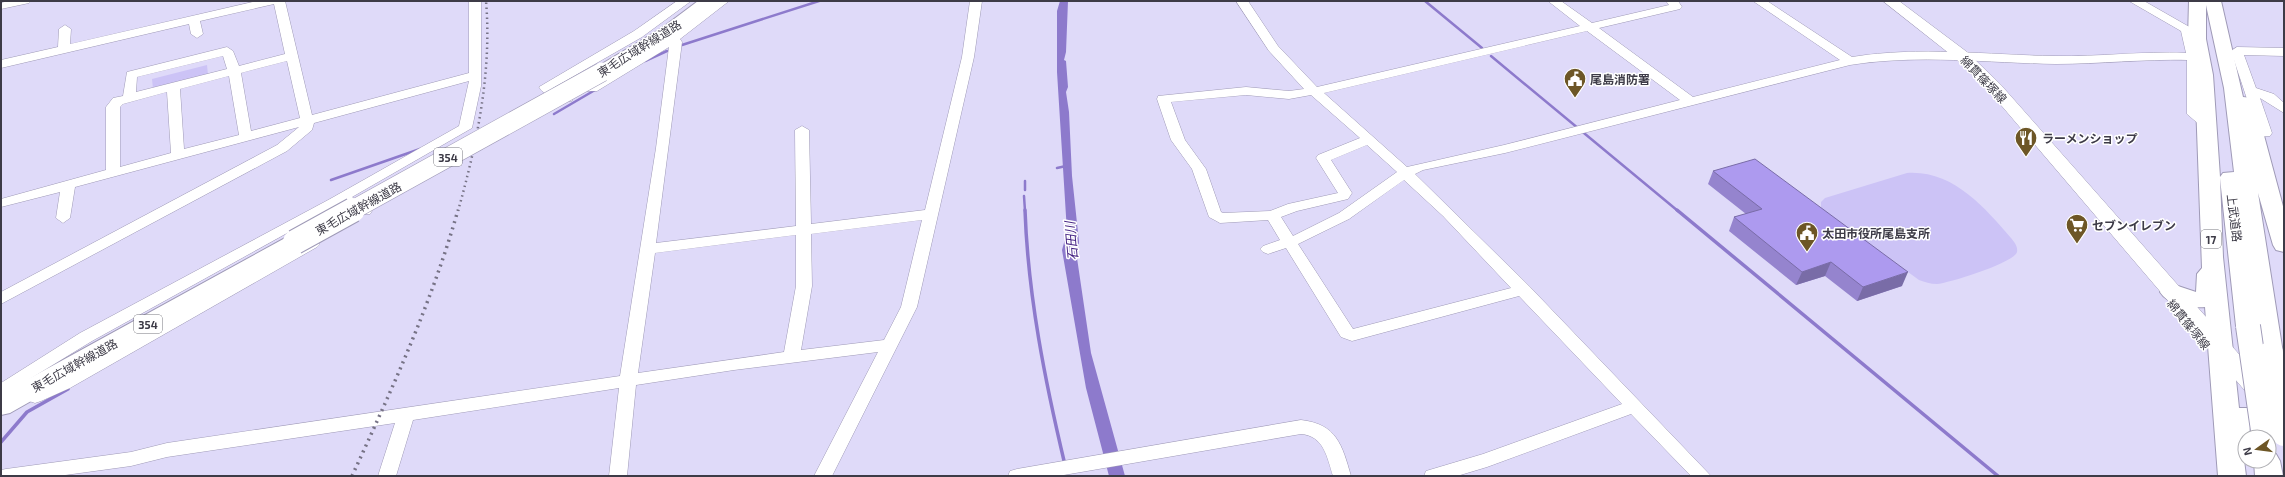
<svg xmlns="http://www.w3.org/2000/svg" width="2285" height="477" font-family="'Exo 2','Noto Sans JP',sans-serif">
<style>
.green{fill:#ccc3f6}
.water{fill:#8d7acc}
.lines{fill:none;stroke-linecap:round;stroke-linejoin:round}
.stream-far1{stroke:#8d7acc;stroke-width:2.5}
.stream{stroke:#8d7acc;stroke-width:3.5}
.minor-casing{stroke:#9f9ab7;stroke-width:1}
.major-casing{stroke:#9f9ab7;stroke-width:1}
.highway-casing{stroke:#9f9ab7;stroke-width:2}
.minor{fill:#fff;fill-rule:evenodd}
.major{fill:#fff;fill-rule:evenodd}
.highway{fill:#fff;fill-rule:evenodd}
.rail-far1{stroke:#767285;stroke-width:2.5;stroke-dasharray:1.5 3.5;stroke-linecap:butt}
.rail{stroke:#767285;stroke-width:3.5;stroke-dasharray:2 4.5;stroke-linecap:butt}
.highway-bridge-far1-casing{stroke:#9f9ab7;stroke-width:20;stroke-linecap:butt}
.highway-bridge-casing{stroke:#9f9ab7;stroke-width:26;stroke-linecap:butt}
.highway-bridge-far1{stroke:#fff;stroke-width:19}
.highway-bridge{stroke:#fff;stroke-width:24}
.wall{fill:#9584ce}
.shaded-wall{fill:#796ca7}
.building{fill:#ad9aef;stroke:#796ca7}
.labels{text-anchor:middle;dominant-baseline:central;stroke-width:3;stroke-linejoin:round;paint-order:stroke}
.shield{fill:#fff;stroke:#77767e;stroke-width:1}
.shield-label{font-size:11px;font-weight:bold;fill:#3d3b47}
.street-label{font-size:12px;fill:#3d3b47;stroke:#fff}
.poi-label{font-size:12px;font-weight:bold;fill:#3d3b47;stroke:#fff;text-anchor:start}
.water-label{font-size:13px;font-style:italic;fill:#411e80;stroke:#fff}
</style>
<rect width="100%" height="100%" fill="#dfdaf9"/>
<path class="green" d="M207,65L208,75L153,89L152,79Z
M1907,173C1953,170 1984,207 2011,238C2014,242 2018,246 2017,252C2014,263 1949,283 1937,284C1930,284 1925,282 1919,280L1821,209V202L1825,198Z"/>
<path class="water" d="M1060,1H1068L1066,52L1064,60L1066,61L1068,87L1066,92L1069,112L1072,176L1079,242L1077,258L1091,353L1125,476H1109L1086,388L1062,250L1067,232L1057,72V11Z"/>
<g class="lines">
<path class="stream-far1" d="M1425,1L1482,48
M682,45L819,1
M1491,56L1678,211
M645,61L667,51
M554,114L595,90
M1057,168L1066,166
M331,180L420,149
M1025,181V190
M1024,196L1025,211"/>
<path class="stream" d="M1025,210C1028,296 1045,381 1065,465
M1677,210L1998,476
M1,442L27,412L68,389"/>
<g class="minor-casing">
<path id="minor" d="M8,1H31L29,3L1,9V3Z
M257,1H285L312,115L469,73V1H481V86L472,128L352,197L372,211L370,214H360L343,204L336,206L92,341L28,380L7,396L1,398V383L80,333L330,199L459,126L469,81L314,123L312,130L287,151L1,304V292L277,145L299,127L75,187L70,218L63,223L56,218L60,192L1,207V199L106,170V107L113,98L123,96L127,72L227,47L233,51L239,66L285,54L274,4L200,21L203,34L197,38L191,34L189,24L1,68V60L58,47L59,29L65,25L71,29L70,44ZM223,56L227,69L136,92L137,77ZM287,61L300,118L251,131L241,73ZM229,76L239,135L184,149L180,89ZM167,92L171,153L120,167V107L123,104Z
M677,1H691L642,37L553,88L572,95L573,98L572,101C561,103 544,96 539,87L634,31Z
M716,1H729L680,39L682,42L656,243L796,226L795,130L802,126L809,130L811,224L925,210L962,57L970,1H982L974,57L917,307L832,476H814L878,352L734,370L636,385L627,476H609L619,388L413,420L396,476H378L395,423L167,457L131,466L58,476H1V470L6,469L131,452L167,443L620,376L656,148L669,47L597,91H587L586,88L661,41ZM922,220L901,307L884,340L801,350L812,286L811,234ZM796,235V286L784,352L638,373L655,253Z
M1236,1H1248L1278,46L1317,87L1580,26L1548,1H1561L1592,23L1669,5L1666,1H1678L1682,7L1680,9L1599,28L1693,97L1840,60L1753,1H1767L1852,57C1920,46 1987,55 2055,56C2099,57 2142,51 2186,53L2181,31L2129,1H2144L2193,29L2199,57L2201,113L2213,123L2206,127L2201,126L2187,114V60C2143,59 2100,64 2056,64C1987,63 1920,54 1850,65L1505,153L1423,170L1415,174L1529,286L1711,476H1691L1631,414L1487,467L1457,476H1424L1426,471L1483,454L1622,404L1519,296L1352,341L1341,337L1286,248L1268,254L1263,252L1260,249L1263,246L1280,240L1268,220L1220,223L1209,217L1192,169L1171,140L1157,99L1158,96L1246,87L1289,91L1304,89L1269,51ZM1587,31L1680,100L1504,145L1407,167L1324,93ZM1246,95L1289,99L1311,95L1360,138L1318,155L1316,158L1338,193L1288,204L1270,211L1223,213L1221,212L1206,169L1185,140L1171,102ZM1367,145L1397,172L1339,213L1293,236L1281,217L1297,211L1348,199L1352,193L1331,160ZM1404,180L1443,216L1511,288L1353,329L1298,244L1349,219Z
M2237,47L2284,48V56L2244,55L2256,88L2274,94L2284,103V113L2260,98L2272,133L2270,136L2253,137L2246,133L2248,130L2257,129L2231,51Z
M312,239L317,241L320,244L317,247L70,388L41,401L35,403L29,401L26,397L29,393L58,380Z
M1301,420C1337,424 1342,445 1351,476H1333C1327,457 1324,436 1301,434L1058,476H1008L1010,471L1017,469Z"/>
</g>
<g class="major-casing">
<path id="major" d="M1883,1H1899L1967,52L2001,85L2268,387L2271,393L2268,399L2260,401L2252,399L1989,91L1955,58Z"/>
</g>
<g class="highway-casing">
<path id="highway" d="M698,1H717L674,36L609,76L602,78L595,76L593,72L595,68L662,28Z
M2189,1H2221L2243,97L2252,98L2255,102L2284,210V252L2276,250L2273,245L2258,193L2283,353L2280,359L2271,362L2262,359L2259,353L2256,332L2248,334L2240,332L2236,326L2220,178L2223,257L2239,408H2260L2284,418V434L2277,436L2250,427L2249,437H2245V451L2243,452L2246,476H2218L2205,307C2191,308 2168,305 2160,292L2164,287L2172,284L2196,292L2197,274L2202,268L2195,75L2188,39ZM2206,5L2224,88L2234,172L2223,173L2220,177L2213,75L2206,39Z
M295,235L303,237L306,242L303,247L10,413L1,415V394L287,237Z
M2269,451L2276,454L2280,461L2283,476H2255L2254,461H2269Z"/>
</g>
<use href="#minor" class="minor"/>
<use href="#major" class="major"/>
<use href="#highway" class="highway"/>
<path class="rail-far1" d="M458,211C477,144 492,71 486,1"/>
<path class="rail" d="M352,476C392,389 432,302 458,210"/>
<g class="highway-bridge-far1-casing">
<path id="highway-bridge-far1" d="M351,211L602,72"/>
</g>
<g class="highway-bridge-casing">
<path id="highway-bridge" d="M295,242L353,210
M2248,326L2264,437
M2271,353L2284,434"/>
</g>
<use href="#highway-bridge-far1" class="highway-bridge-far1"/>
<use href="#highway-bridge" class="highway-bridge"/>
</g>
<path class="wall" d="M1713,171L1902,286L1857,301L1825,276L1796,285L1729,231L1734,217L1746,214L1708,184Z"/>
<path class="shaded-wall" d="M1831,262L1825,276L1796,285L1802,272Z
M1908,272L1902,286L1857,301L1863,287Z"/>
<path class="building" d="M1755,159L1908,272L1863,287L1831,262L1802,272L1734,217L1762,209L1713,171Z"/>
<defs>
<g id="civic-pin" transform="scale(1.15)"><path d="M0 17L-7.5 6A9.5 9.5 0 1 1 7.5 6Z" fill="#6d5626" stroke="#fff"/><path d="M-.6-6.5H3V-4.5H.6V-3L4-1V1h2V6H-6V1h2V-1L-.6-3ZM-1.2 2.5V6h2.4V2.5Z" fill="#fff"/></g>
<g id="restaurant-pin" transform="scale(1.15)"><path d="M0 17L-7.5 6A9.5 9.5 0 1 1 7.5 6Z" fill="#6d5626" stroke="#fff"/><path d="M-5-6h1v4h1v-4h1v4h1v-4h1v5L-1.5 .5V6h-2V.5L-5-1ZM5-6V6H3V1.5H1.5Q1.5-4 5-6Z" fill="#fff"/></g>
<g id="supermarket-pin" transform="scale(1.15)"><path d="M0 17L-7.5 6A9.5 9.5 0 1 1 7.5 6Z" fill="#6d5626" stroke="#fff"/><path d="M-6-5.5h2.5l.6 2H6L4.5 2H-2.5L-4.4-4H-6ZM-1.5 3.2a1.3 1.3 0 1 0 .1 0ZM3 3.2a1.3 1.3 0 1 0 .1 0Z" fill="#fff"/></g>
</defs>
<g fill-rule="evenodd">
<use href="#civic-pin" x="1575" y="79"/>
<use href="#restaurant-pin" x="2026" y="138"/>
<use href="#supermarket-pin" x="2077" y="225"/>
<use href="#civic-pin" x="1807" y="233"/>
</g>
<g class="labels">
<g class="shield">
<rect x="434" y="148" width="28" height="18" rx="3"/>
<rect x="2201" y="230" width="20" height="18" rx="3"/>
<rect x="134" y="315" width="28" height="18" rx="3"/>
</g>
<g class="shield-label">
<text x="448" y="157">354</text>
<text x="2211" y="239">17</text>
<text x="148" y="324">354</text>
</g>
<g class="street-label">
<text transform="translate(639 48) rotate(-32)">東毛広域幹線道路</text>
<text transform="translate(1984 79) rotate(46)">綿貫篠塚線</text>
<text transform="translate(358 208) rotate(-29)">東毛広域幹線道路</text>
<text transform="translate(2235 218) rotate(83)">上武道路</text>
<text transform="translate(2189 324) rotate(51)">綿貫篠塚線</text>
<text transform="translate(74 365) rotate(-29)">東毛広域幹線道路</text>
</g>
<g class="poi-label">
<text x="1590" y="79">尾島消防署</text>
<text x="2042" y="138">ラーメンショップ</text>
<text x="2092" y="225">セブンイレブン</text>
<text x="1822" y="233">太田市役所尾島支所</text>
</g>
<g class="water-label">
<text transform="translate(1071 241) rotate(-95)">石田川</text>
</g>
</g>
<rect width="2285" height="477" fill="none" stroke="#3d3b47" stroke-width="4"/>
<g transform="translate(2257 449) rotate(256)"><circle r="19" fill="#ffffff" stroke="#b1b1b5"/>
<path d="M0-3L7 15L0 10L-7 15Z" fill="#6d5626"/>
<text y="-6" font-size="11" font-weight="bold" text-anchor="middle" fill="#3d3b47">N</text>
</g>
</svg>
